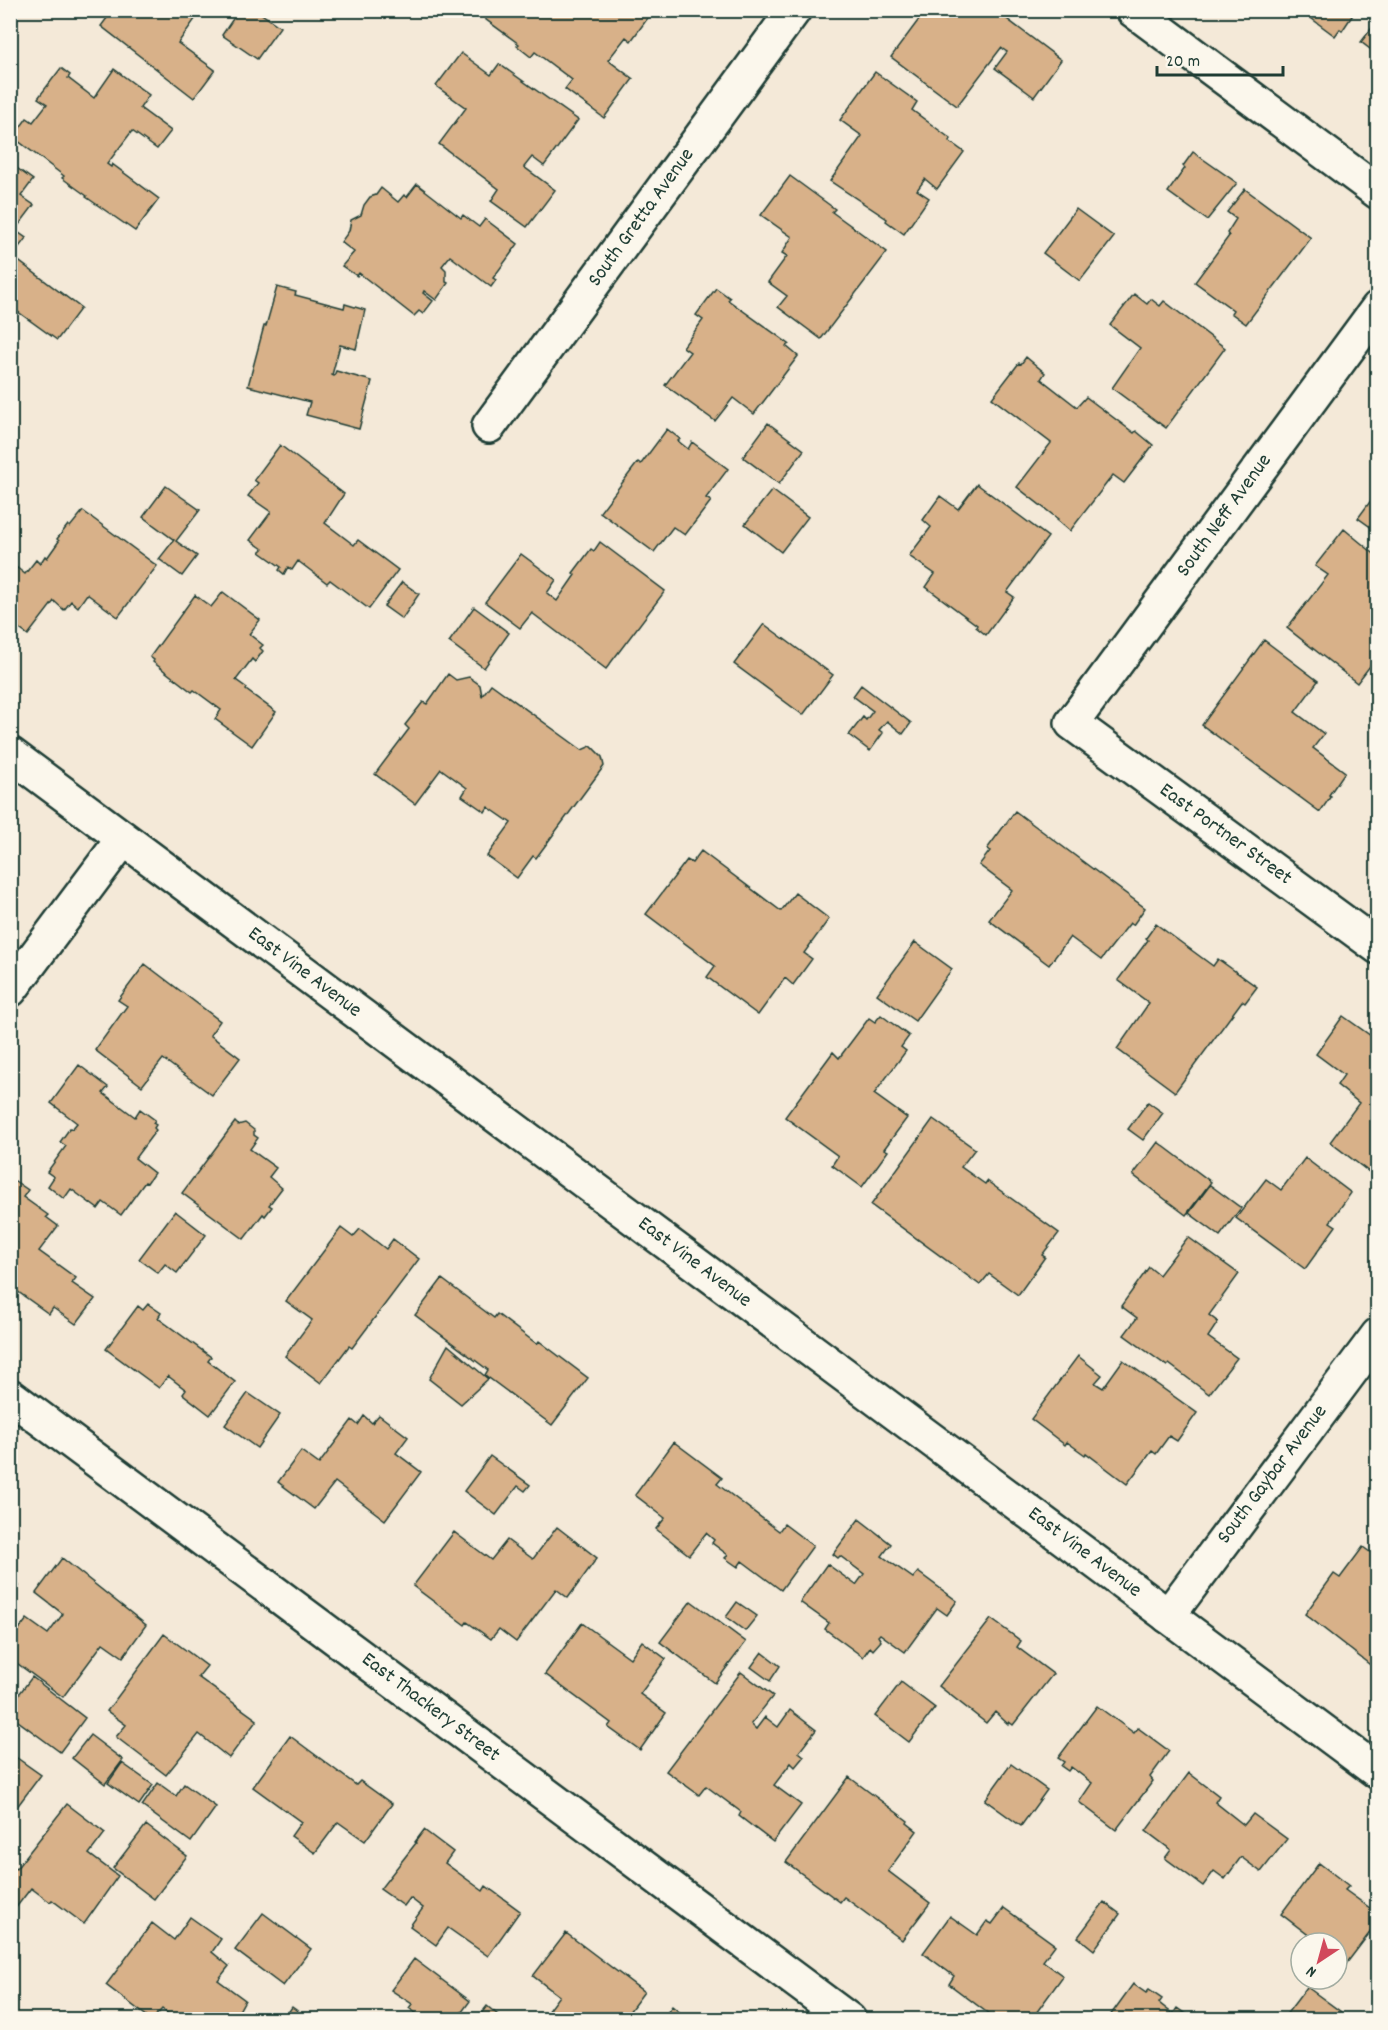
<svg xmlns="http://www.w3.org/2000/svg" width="1388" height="2030" font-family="Dekko,sans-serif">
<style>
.building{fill:#d8b189;stroke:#1f3d34;stroke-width:1.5}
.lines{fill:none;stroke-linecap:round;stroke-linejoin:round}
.minor-casing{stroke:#1f3d34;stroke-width:38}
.tertiary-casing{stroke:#1f3d34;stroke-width:38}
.minor{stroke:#fbf7ec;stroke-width:33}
.tertiary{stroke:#fbf7ec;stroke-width:33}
.labels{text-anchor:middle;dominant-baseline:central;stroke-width:5;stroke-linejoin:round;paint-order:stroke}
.street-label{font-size:21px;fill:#1f3d34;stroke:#fbf7ec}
</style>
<rect width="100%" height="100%" fill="#f4e9d8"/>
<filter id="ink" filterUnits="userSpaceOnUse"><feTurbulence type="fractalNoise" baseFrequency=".0167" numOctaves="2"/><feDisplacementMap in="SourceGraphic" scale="12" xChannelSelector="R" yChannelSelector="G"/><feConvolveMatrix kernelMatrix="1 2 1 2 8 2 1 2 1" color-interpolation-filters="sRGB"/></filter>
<g filter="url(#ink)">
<path class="building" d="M113,10H128L133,14L136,10H192L198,15L178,43L215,70L194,98L101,26Z
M239,10H256L280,27L257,59L222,35Z
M492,10H653V11L631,41L626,37L608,60L633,79L604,118L565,89L572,80L535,52L531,57L517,46L519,44L485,19Z
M926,10H995L1061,60L1034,97L995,68L1007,52L1001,48L957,106L891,57Z
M1300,10H1356L1342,31L1340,29L1335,36Z
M1378,20V55L1361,42Z
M461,53L491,75L499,64L578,120L544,166L532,157L524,167L555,190L527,227L491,201L499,189L439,144L466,108L436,86Z
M61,68L70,75L68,78L94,98L114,69L149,95L140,108L171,131L157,149L132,131L107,164L111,167L112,164L159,199L135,231L86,197L87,196L62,178L64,176L13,137L27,118L33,122L47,104L38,98Z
M875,72L917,102L912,110L951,139L949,141L964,152L937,189L925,179L917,190L929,198L904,234L886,221L887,219L830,181L862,136L840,120Z
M1193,152L1237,183L1207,220L1168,192L1185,168L1183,166Z
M10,163L33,180L21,196L34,205L15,230L26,238L12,256L81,308L57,340L10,306Z
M790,176L835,209L832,212L887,252L821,339L778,307L787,296L768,282L787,256L782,253L792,237L761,215Z
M417,184L461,218L463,215L479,227L485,219L518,244L493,278L496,280L491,287L450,256L442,266L446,270V282L448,283L436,300L424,291L423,293L433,301L423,314L419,311L414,316L359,273L357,276L342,266L354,252L341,242L349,231L351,220L361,215L364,205L370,197L376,195L381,188L398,202L404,195L407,197Z
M1245,189L1311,238L1246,324L1231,313L1233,310L1195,282L1229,236L1227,233L1236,219L1227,212Z
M1076,209L1114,237L1080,281L1043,253Z
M277,287L296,292L295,295L344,308L345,304L365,310L356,349L340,345L332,375L334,376L336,371L372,381L359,429L306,415L310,402L248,386L264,326H266Z
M716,288L730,298L728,300L789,344L786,346L798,356L754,414L733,398L715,421L665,385L690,352L683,347L703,320L696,315Z
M1134,294L1147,304L1151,299L1160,306L1164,301L1225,348L1166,428L1112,388L1140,348L1110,325Z
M1026,357L1045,373L1041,379L1077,407L1086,397L1134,433L1136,431L1153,445L1124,483L1113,475L1070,531L1057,520L1058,519L1017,487L1051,443L992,398L1019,363L1021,364Z
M768,423L804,450L779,484L743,457Z
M667,429L680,439L678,441L688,449L692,442L728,469L706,498L711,501L685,535L673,527L654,552L600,512L638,462L641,464Z
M280,445L344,494L325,523L354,545L358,540L398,570L369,609L330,580L327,583L298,561L292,570L288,567L284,574L279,570L281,567L260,552L263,549L250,540L271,512L248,496L258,483L254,480Z
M977,484L1048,537L1007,592L1014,597L986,635L976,627L977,625L926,587L935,574L909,556L931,527L923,520L940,496L958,509Z
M166,486L200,510L176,541L197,556L182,576L159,559L174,540L143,517Z
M772,490L808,517L781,552L745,524Z
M1378,491V530L1373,527L1372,528L1358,518Z
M83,511L157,566L118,617L87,594L78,607L71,601L64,610L54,601L28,635L10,622V575L16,567L25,574L36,560L40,564L45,556L47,558L59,541L57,539L68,525L70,527Z
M1344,529L1378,557V672L1370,666L1357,683L1287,628L1328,575L1315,566Z
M600,542L665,591L606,669L532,613L520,628L485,602L521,554L556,580L547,593L557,601L575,575L573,573L591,549L594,551Z
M402,582L419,594L402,619L384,606Z
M223,592L260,620L249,634L263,645L260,648L263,651L255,662L252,659L236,680L247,688L246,690L276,712L252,746L215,719L221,710L194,690L192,692L153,662L154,660L150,657L195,595L211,607Z
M474,607L509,633L484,668L449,642Z
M764,624L833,675L803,715L734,664Z
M1264,640L1318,681L1295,712L1324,734L1313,748L1345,772L1329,795L1331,796L1320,812L1202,725Z
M448,674L456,680L469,677L480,685L482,696L491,684L582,750L591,746L602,757L604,766L536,858L533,856L517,878L487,856L511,823L488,807L485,812L462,796L467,788L441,769L415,804L375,774L409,729L405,725L423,702L427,704Z
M861,685L911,723L903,734L887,721L879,730L883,733L870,751L849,735L863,717L866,720L873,711L853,696Z
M1015,811L1145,908L1133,925L1130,923L1101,960L1070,937L1049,965L989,920L1012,890L979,865L990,851L987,849Z
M701,851L781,911L795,893L829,919L804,953L812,959L793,985L785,978L758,1015L707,977L715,966L646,914L687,860L692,863Z
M1156,924L1213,966L1218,959L1257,987L1245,1003L1242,1001L1175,1092L1117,1049L1149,1003L1118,980L1148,940L1146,938Z
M915,942L952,969L915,1021L877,994Z
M145,964L220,1021L210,1035L240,1058L212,1095L163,1059L142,1086L95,1050L127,1006L118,1000Z
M881,1015L909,1036L901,1047L906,1051L874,1094L907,1118L884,1149L888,1151L862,1187L832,1165L838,1156L785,1117L833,1052L839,1058L869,1018L875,1022Z
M1343,1016L1378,1041V1170L1373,1175L1330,1142L1359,1103L1337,1085L1344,1075L1316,1054Z
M79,1065L108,1087L103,1093L135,1117L140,1109L155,1120L153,1123L156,1125L154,1128L156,1130L135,1158L154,1173L147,1183L145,1182L121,1215L103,1202L98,1209L71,1189L64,1199L48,1186L54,1177L47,1172L66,1146L60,1142L70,1128L72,1129L77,1123L51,1103Z
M1148,1102L1163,1113L1143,1140L1128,1129Z
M933,1119L975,1149L961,1167L985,1184L987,1181L1059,1233L1042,1255L1045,1257L1018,1295L989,1274L980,1285L871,1205Z
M235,1122L238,1125L245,1123L254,1130V1135L258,1138L250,1149L276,1168L269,1177L282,1188L269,1205L272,1207L265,1216L263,1214L244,1239L182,1193Z
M1158,1142L1211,1182L1186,1215L1133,1175Z
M1305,1158L1351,1193L1330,1222L1336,1226L1305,1269L1236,1218L1266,1179L1281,1190Z
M15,1181L28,1190L23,1197L48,1215L46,1217L58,1226L39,1251L76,1278L72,1283L95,1299L76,1324L53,1308L49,1314L10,1286V1187Z
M1210,1185L1241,1208L1220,1236L1189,1213Z
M175,1211L206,1235L177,1273L165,1264L158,1273L139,1259Z
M341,1228L353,1237L360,1229L386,1249L393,1239L419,1259L352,1348L349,1346L321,1383L285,1356L312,1320L286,1301Z
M1188,1237L1239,1274L1209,1315L1218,1322L1208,1337L1237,1358L1209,1394L1169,1364L1167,1366L1124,1335L1137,1318L1121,1306L1149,1267L1159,1275Z
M442,1279L494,1318L497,1314L537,1344L539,1341L588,1378L552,1425L485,1375L488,1370L415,1315Z
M148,1304L161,1313L158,1318L211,1357L208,1361L235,1382L210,1415L183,1394L186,1390L168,1376L159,1388L106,1349L138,1306L143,1310Z
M448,1345L488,1379L461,1404L429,1379Z
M1078,1356L1102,1375L1095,1383L1103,1388L1123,1360L1197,1413L1177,1441L1169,1436L1156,1454L1152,1451L1127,1484L1086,1453L1085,1455L1067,1442L1065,1445L1031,1419Z
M248,1393L280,1415L257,1448L225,1425Z
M379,1415L408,1437L396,1453L421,1472L385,1520L335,1482L314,1509L278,1482L301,1451L319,1464L352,1420L358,1425L364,1416L372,1423Z
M674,1442L722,1478L717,1484L779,1531L784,1524L813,1546L781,1590L742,1561L738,1567L725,1558L728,1555L712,1543L714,1540L706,1533L689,1555L656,1529L665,1518L635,1495Z
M490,1456L530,1485L525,1491L518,1486L496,1515L464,1491Z
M859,1519L891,1544L882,1556L913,1578L918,1572L957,1601L947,1615L937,1608L905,1652L880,1634L878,1636L881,1641L873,1650L870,1647L863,1657L825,1629L829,1623L800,1602L827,1564L856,1585L864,1574L840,1556L838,1558L833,1554Z
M557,1527L597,1558L568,1598L556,1589L516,1642L499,1629L491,1639L467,1622L465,1625L413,1586L454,1532L491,1560L507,1540L533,1559Z
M1363,1547L1378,1558V1671L1305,1614L1334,1574L1340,1578Z
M62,1558L146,1625L123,1657L103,1643L63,1697L10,1658V1641L27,1619L48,1634L63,1614L36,1593Z
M10,1579L19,1586L10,1597Z
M691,1601L746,1642L715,1683L660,1642Z
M737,1602L757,1616L745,1631L726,1617Z
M991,1619L1021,1641L1017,1647L1053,1674L1013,1725L1009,1722L1008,1724L995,1712L986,1723L939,1686Z
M582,1623L630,1658L642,1641L666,1659L640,1694L666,1713L640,1750L608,1727L611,1723L545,1674Z
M164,1634L207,1666L198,1677L257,1720L229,1758L199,1734L166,1775L116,1737L126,1725L107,1711Z
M762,1652L780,1666L770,1681L751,1667Z
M741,1672L773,1696L751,1724L756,1729L765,1717L778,1727L790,1710L816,1730L799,1752L804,1756L795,1767L791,1763L774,1785L801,1805L773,1842L739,1816L741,1812L706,1786L699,1795L666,1771Z
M32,1677L85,1718L60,1752L10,1715V1706Z
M901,1682L935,1708L909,1742L875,1716Z
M1097,1706L1134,1733L1138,1728L1169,1751L1150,1777L1153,1781L1116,1830L1079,1802L1092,1783L1071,1767L1068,1771L1061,1766L1064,1762L1058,1758Z
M90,1735L123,1760L105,1784L72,1758Z
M290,1736L356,1785L360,1781L392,1804L365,1841L338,1822L315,1853L291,1836L301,1822L253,1787Z
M10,1753L41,1775L10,1816Z
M122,1763L153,1785L139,1805L108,1783Z
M1011,1764L1047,1790L1021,1826L985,1800Z
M1189,1773L1219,1796L1215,1802L1244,1825L1253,1814L1287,1839L1261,1872L1241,1857L1225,1879L1214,1871L1203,1886L1165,1858L1171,1850L1146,1831Z
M849,1777L908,1821L907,1823L917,1831L888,1871L930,1903L902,1940L844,1897L840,1902L786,1862Z
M158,1783L176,1796L184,1784L216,1807L191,1842L142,1806Z
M67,1804L105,1833L89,1854L118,1876L84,1924L52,1900L50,1902L31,1888L11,1914L10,1865L16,1869Z
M146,1825L187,1856L154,1899L113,1868Z
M424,1830L453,1852L445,1863L483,1891L486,1886L520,1911L488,1956L448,1928L436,1945L410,1926L423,1908L410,1898L404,1906L380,1889L416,1843L415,1842Z
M1319,1863L1349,1886L1345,1890L1378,1914V1922L1343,1968L1337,1964V1943H1319L1281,1914Z
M1104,1902L1120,1914L1094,1950L1078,1937Z
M1004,1908L1055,1945L1043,1961L1063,1976L1031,2020H997L949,1984L954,1976L923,1953L950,1916L977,1935L987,1921L992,1924Z
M263,1913L311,1949L283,1986L235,1950Z
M190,1917L221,1939L212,1952L229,1966L218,1980L245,2000L234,2020H176L162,2009L152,2020L106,1985L152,1923L174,1940Z
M566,1933L644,1992L623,2020H541L559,1996L533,1976Z
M414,1959L470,2001L456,2020H425L409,2008L412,2004L391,1990Z
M1133,1984L1146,1993L1149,1990L1162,1999L1159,2003L1173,2014L1177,2008L1194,2020H1107Z
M1307,1987L1341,2012L1335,2020H1282Z
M487,2006L504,2020H476Z
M672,2006L689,2020H662Z
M292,2007L310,2020H283Z"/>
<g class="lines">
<g class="minor-casing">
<path id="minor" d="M1133,10L1378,192
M1378,308L1072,723L1378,947
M489,426L794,10
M10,990L123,839
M10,1396L849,2020
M1168,1616L1378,1335"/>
</g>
<g class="tertiary-casing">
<path id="tertiary" d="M10,754L1378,1772"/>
</g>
<use href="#minor" class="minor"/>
<use href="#tertiary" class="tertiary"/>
</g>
</g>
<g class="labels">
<g class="street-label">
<text transform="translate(642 218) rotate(-54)">South Gretta Avenue</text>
<text transform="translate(1225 516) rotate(-54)">South Neff Avenue</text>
<text transform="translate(1225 835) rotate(36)">East Portner Street</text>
<text transform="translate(304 973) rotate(37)">East Vine Avenue</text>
<text transform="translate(694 1263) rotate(37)">East Vine Avenue</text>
<text transform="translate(1273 1475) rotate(-53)">South Gaybar Avenue</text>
<text transform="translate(1084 1553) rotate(37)">East Vine Avenue</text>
<text transform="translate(430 1708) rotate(37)">East Thackery Street</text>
</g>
</g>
<rect width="1388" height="2030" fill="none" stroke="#fbf7ec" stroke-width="36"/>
<rect x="18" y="18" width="1352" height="1994" fill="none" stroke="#1f3d34" stroke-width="2" filter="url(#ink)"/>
<g transform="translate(1319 1961) rotate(216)"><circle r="28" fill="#fbf7ec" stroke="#a3ada2" stroke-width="1.5"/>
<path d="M0-4.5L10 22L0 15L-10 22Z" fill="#d1495b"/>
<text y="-9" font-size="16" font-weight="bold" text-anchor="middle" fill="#1f3d34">N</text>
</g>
<path d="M1157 66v9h126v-9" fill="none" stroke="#1f3d34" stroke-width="3"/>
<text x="1166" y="66" font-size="18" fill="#1f3d34" stroke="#fbf7ec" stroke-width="4.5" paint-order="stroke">20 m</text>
</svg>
